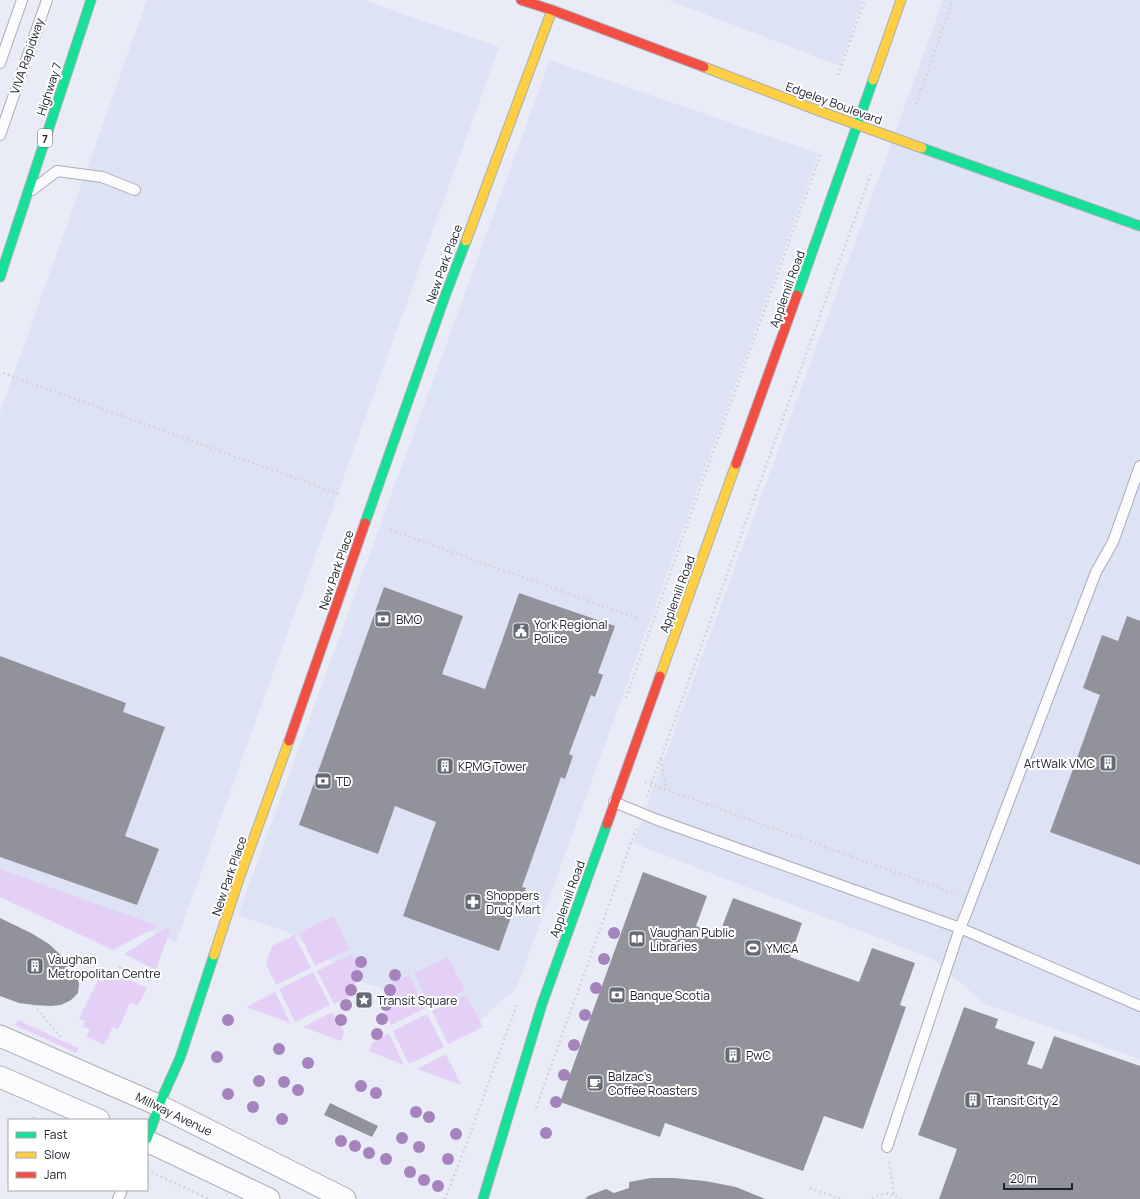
<svg xmlns="http://www.w3.org/2000/svg" width="1140" height="1199" font-family="Manrope,sans-serif">
<style>
.built{fill:#dde2f4}
.green{fill:#e4d0f6}
.building{fill:#92929b}
.lines{fill:none;stroke-linecap:round;stroke-linejoin:round}
.lane-casing{stroke:#aaadb7;stroke-width:12}
.street-casing{stroke:#aaadb7;stroke-width:23}
.fast-casing{stroke:#aaadb7;stroke-width:11}
.slow-casing{stroke:#aaadb7;stroke-width:11}
.jam-casing{stroke:#aaadb7;stroke-width:11}
.path{stroke:#d4d4d7;stroke-width:2.5;stroke-dasharray:2 3;stroke-linecap:butt}
.lane{stroke:#fcfcfe;stroke-width:10}
.street{stroke:#fcfcfe;stroke-width:21}
.fast{stroke:#16e098;stroke-width:9}
.slow{stroke:#ffcf43;stroke-width:9}
.jam{stroke:#f24e42;stroke-width:9}
.tree{fill:#a683bd}
.labels{text-anchor:middle;dominant-baseline:central;stroke-width:4;stroke-linejoin:round;paint-order:stroke}
.shield{fill:#fff;stroke:#63666d;stroke-width:1}
.shield-label{font-size:11px;font-weight:bold;fill:#20242f}
.street-label{font-size:12px;fill:#20242f;stroke:#fff}
.poi-label{font-size:12px;fill:#20242f;stroke:#fff;text-anchor:start}
</style>
<rect width="100%" height="100%" fill="#e9ecf6"/>
<path class="built" d="M147,0H363L499,47L176,942L0,870V413Z
M668,0H863L840,66Z
M943,0H1140V1059L985,1004L933,959L633,843L876,186Z
M550,60L819,154L517,987L480,1021L362,982L285,931L238,915Z"/>
<path class="green" d="M0,869L158,926L113,950L0,897Z
M333,916L350,949L315,966L299,933Z
M165,928L170,930L156,970L124,954Z
M294,935L311,968L276,985L266,964L272,946Z
M352,954L360,971L351,996L334,1004L317,971Z
M448,957L465,990L430,1007L414,973Z
M108,970L147,988L138,1005L130,1003L118,1030L113,1027L104,1045L86,1036L90,1029L83,1027L85,1021L79,1018L98,980L103,982Z
M313,972L330,1005L295,1022L279,989Z
M409,975L425,1008L391,1025L383,1007L390,984Z
M275,992L290,1023L246,1007Z
M466,995L483,1027L448,1044L432,1011Z
M332,1012L344,1032L341,1041L303,1027Z
M427,1014L444,1047L409,1064L393,1031Z
M18,1020L78,1048L76,1053L15,1025Z
M389,1033L404,1065L369,1051L372,1043Z
M446,1054L461,1085L417,1069Z"/>
<path class="building" d="M384,587L463,616L442,674L485,689L519,593L615,626L598,673L603,675L595,697L591,695L569,754L573,756L565,779L561,777L522,887L526,888L516,916L512,914L499,951L403,916L436,822L395,806L378,854L299,825Z
M1127,616L1140,621V865L1050,832L1100,695L1083,688L1102,635L1118,641Z
M0,656L126,703L123,712L165,727L125,836L159,849L137,905L0,857Z
M643,872L707,896L696,926L719,935L733,898L802,923L790,957L859,982L872,948L915,963L900,1005L906,1007L863,1129L824,1116L803,1171L665,1123L660,1137L560,1102Z
M0,918L31,933L49,944L65,959L76,973L79,984L78,993L71,1000L61,1005L51,1006L34,1005L19,1003L0,996Z
M964,1007L998,1019L995,1028L1035,1042L1027,1064L1042,1069L1054,1036L1140,1066V1199H939L957,1149L918,1135Z
M330,1103L378,1126L372,1137L324,1115Z
M651,1178H674L705,1181L736,1187L765,1199H585L588,1196L606,1189L614,1193L629,1188V1182Z"/>
<g class="lines">
<g class="lane-casing">
<path id="lane" d="M0,63L22,0
M0,135L47,0
M32,190L57,171L102,177L135,190
M614,802L655,819L960,928L1140,1006
M887,1147L960,928L967,911L1096,572L1113,542L1140,466
M118,1199L122,1190"/>
</g>
<g class="street-casing">
<path id="street" d="M0,1036L158,1105L345,1199
M0,1077L99,1120
M147,1141L269,1199"/>
</g>
<g class="fast-casing">
<path id="fast" d="M922,148L1140,226
M0,277L91,0
M797,295L873,80
M365,523L445,296L466,241
M147,1139L162,1098L180,1058L214,955
M483,1199L542,1004L607,824"/>
</g>
<g class="slow-casing">
<path id="slow" d="M704,67L822,112L922,148
M873,80L901,0
M466,241L552,10
M660,676L736,464
M214,955L239,879L289,741"/>
</g>
<g class="jam-casing">
<path id="jam" d="M521,0L552,10L704,67
M736,464L797,295
M289,741L365,523
M607,824L660,676"/>
</g>
<path class="path" d="M838,75L865,0
M916,104L953,0
M3,373L342,495
M390,530L637,618
M626,698L703,480L821,154
M661,759L666,789
M645,782L956,894
M647,797L872,171
M65,959L94,956
M119,967L131,972
M34,1005L62,1039
M536,1108L636,829
M33,1117L38,1120
M889,1162L894,1195
M147,1170L209,1199
M810,1188L841,1199
M444,1199L446,1196L466,1145L517,1004
M872,1199C882,1192 892,1192 901,1199"/>
<use href="#lane" class="lane"/>
<use href="#street" class="street"/>
<use href="#fast" class="fast"/>
<use href="#slow" class="slow"/>
<use href="#jam" class="jam"/>
</g>
<g class="tree">
<circle cx="614" cy="933" r="6"/>
<circle cx="604" cy="959" r="6"/>
<circle cx="361" cy="962" r="6"/>
<circle cx="395" cy="975" r="6"/>
<circle cx="357" cy="976" r="6"/>
<circle cx="596" cy="988" r="6"/>
<circle cx="351" cy="990" r="6"/>
<circle cx="390" cy="990" r="6"/>
<circle cx="346" cy="1005" r="6"/>
<circle cx="386" cy="1005" r="6"/>
<circle cx="585" cy="1015" r="6"/>
<circle cx="382" cy="1019" r="6"/>
<circle cx="228" cy="1020" r="6"/>
<circle cx="341" cy="1020" r="6"/>
<circle cx="377" cy="1034" r="6"/>
<circle cx="574" cy="1045" r="6"/>
<circle cx="279" cy="1049" r="6"/>
<circle cx="217" cy="1057" r="6"/>
<circle cx="308" cy="1063" r="6"/>
<circle cx="564" cy="1075" r="6"/>
<circle cx="259" cy="1081" r="6"/>
<circle cx="284" cy="1082" r="6"/>
<circle cx="361" cy="1086" r="6"/>
<circle cx="298" cy="1090" r="6"/>
<circle cx="376" cy="1093" r="6"/>
<circle cx="228" cy="1094" r="6"/>
<circle cx="556" cy="1102" r="6"/>
<circle cx="253" cy="1107" r="6"/>
<circle cx="416" cy="1112" r="6"/>
<circle cx="429" cy="1117" r="6"/>
<circle cx="282" cy="1119" r="6"/>
<circle cx="546" cy="1133" r="6"/>
<circle cx="456" cy="1134" r="6"/>
<circle cx="402" cy="1138" r="6"/>
<circle cx="341" cy="1141" r="6"/>
<circle cx="355" cy="1146" r="6"/>
<circle cx="419" cy="1147" r="6"/>
<circle cx="369" cy="1153" r="6"/>
<circle cx="386" cy="1159" r="6"/>
<circle cx="448" cy="1159" r="6"/>
<circle cx="410" cy="1172" r="6"/>
<circle cx="424" cy="1180" r="6"/>
<circle cx="438" cy="1186" r="6"/>
</g>
<defs>
<g id="bank-square" transform="scale(0.9)"><rect x="-9" y="-9" width="18" height="18" rx="4" fill="#666a75" stroke="#fff"/><path d="M-6-4H6V4H-6ZM0-2.3a2.3 2.3 0 1 0 0 4.6a2.3 2.3 0 1 0 0-4.6Z" fill="#fff"/></g>
<g id="civic-square" transform="scale(0.9)"><rect x="-9" y="-9" width="18" height="18" rx="4" fill="#666a75" stroke="#fff"/><path d="M-.6-6.5H3V-4.5H.6V-3L4-1V1h2V6H-6V1h2V-1L-.6-3ZM-1.2 2.5V6h2.4V2.5Z" fill="#fff"/></g>
<g id="building-square" transform="scale(0.9)"><rect x="-9" y="-9" width="18" height="18" rx="4" fill="#666a75" stroke="#fff"/><path d="M-4-6H4V6H1V3H-1V6H-4ZM-2.5-4.3h1.7v1.8h-1.7ZM.8-4.3h1.7v1.8H.8ZM-2.5-1h1.7V.8h-1.7ZM.8-1h1.7V.8H.8Z" fill="#fff"/></g>
<g id="pharmacy-square" transform="scale(0.9)"><rect x="-9" y="-9" width="18" height="18" rx="4" fill="#666a75" stroke="#fff"/><path d="M-2-6h4v4h4v4h-4v4h-4v-4h-4v-4h4Z" fill="#fff"/></g>
<g id="library-square" transform="scale(0.9)"><rect x="-9" y="-9" width="18" height="18" rx="4" fill="#666a75" stroke="#fff"/><path d="M-6-4Q-3-5.5-.7-3.5V5Q-3 3-6 4ZM6-4Q3-5.5 .7-3.5V5Q3 3 6 4Z" fill="#fff"/></g>
<g id="stadium-square" transform="scale(0.9)"><rect x="-9" y="-9" width="18" height="18" rx="4" fill="#666a75" stroke="#fff"/><path d="M0-5a6.5 5 0 1 0 0 10a6.5 5 0 1 0 0-10ZM-3.5-1.8h7v3.6h-7Z" fill="#fff"/></g>
<g id="sight-square" transform="scale(0.9)"><rect x="-9" y="-9" width="18" height="18" rx="4" fill="#666a75" stroke="#fff"/><path d="M0-6L1.8-2.2L6-1.7L2.9 1.2L3.7 5.4L0 3.3L-3.7 5.4L-2.9 1.2L-6-1.7L-1.8-2.2Z" fill="#fff"/></g>
<g id="cafe-square" transform="scale(0.9)"><rect x="-9" y="-9" width="18" height="18" rx="4" fill="#666a75" stroke="#fff"/><path d="M-5.5-4.5H6V0H3Q3 3.5 0 3.5H-2.5Q-5.5 3.5-5.5 0ZM3-3.2v2h1.7v-2ZM-6 4.5H4V6H-6Z" fill="#fff"/></g>
</defs>
<g fill-rule="evenodd">
<use href="#bank-square" x="383" y="619"/>
<use href="#civic-square" x="521" y="631"/>
<use href="#building-square" x="1108" y="763"/>
<use href="#building-square" x="445" y="766"/>
<use href="#bank-square" x="323" y="781"/>
<use href="#pharmacy-square" x="473" y="902"/>
<use href="#library-square" x="637" y="939"/>
<use href="#stadium-square" x="753" y="948"/>
<use href="#building-square" x="35" y="966"/>
<use href="#bank-square" x="617" y="995"/>
<use href="#sight-square" x="364" y="1000"/>
<use href="#building-square" x="733" y="1055"/>
<use href="#cafe-square" x="595" y="1083"/>
<use href="#building-square" x="973" y="1100"/>
</g>
<g class="labels">
<rect class="shield" x="38" y="129" width="14" height="18" rx="3"/>
<g class="shield-label">
<text x="45" y="138">7</text>
</g>
<g class="street-label">
<text transform="translate(27 56) rotate(-71)">VIVA Rapidway</text>
<text transform="translate(49 89) rotate(-72)">Highway 7</text>
<text transform="translate(834 103) rotate(20)">Edgeley Boulevard</text>
<text transform="translate(444 264) rotate(-70)">New Park Place</text>
<text transform="translate(787 289) rotate(-70)">Applemill Road</text>
<text transform="translate(336 570) rotate(-71)">New Park Place</text>
<text transform="translate(677 594) rotate(-70)">Applemill Road</text>
<text transform="translate(229 876) rotate(-71)">New Park Place</text>
<text transform="translate(567 899) rotate(-70)">Applemill Road</text>
<text transform="translate(174 1114) rotate(26)">Millway Avenue</text>
</g>
<g class="poi-label">
<text x="396" y="619">BMO</text>
<text x="534" y="624">York Regional<tspan x="534" dy="14">Police</tspan></text>
<text x="1095" y="763" text-anchor="end">ArtWalk VMC</text>
<text x="458" y="766">KPMG Tower</text>
<text x="336" y="781">TD</text>
<text x="486" y="895">Shoppers<tspan x="486" dy="14">Drug Mart</tspan></text>
<text x="650" y="932">Vaughan Public<tspan x="650" dy="14">Libraries</tspan></text>
<text x="766" y="948">YMCA</text>
<text x="48" y="959">Vaughan<tspan x="48" dy="14">Metropolitan Centre</tspan></text>
<text x="630" y="995">Banque Scotia</text>
<text x="377" y="1000">Transit Square</text>
<text x="746" y="1055">PwC</text>
<text x="608" y="1076">Balzac’s<tspan x="608" dy="14">Coffee Roasters</tspan></text>
<text x="986" y="1100">Transit City 2</text>
</g>
</g>
<rect x="8" y="1119" width="140" height="72" fill="#ffffff" stroke="#a6a7ac"/>
<rect x="16" y="1132" width="20" height="6" fill="#16e098" stroke="#a6a7ac"/>
<text x="44" y="1139" font-size="12" fill="#20242f">Fast</text>
<rect x="16" y="1152" width="20" height="6" fill="#ffcf43" stroke="#a6a7ac"/>
<text x="44" y="1159" font-size="12" fill="#20242f">Slow</text>
<rect x="16" y="1172" width="20" height="6" fill="#f24e42" stroke="#a6a7ac"/>
<text x="44" y="1179" font-size="12" fill="#20242f">Jam</text>
<path d="M1004 1183v6h68v-6" fill="none" stroke="#20242f" stroke-width="2"/>
<text x="1010" y="1183" font-size="12" fill="#20242f" stroke="#ffffff" stroke-width="3" paint-order="stroke">20 m</text>
</svg>
